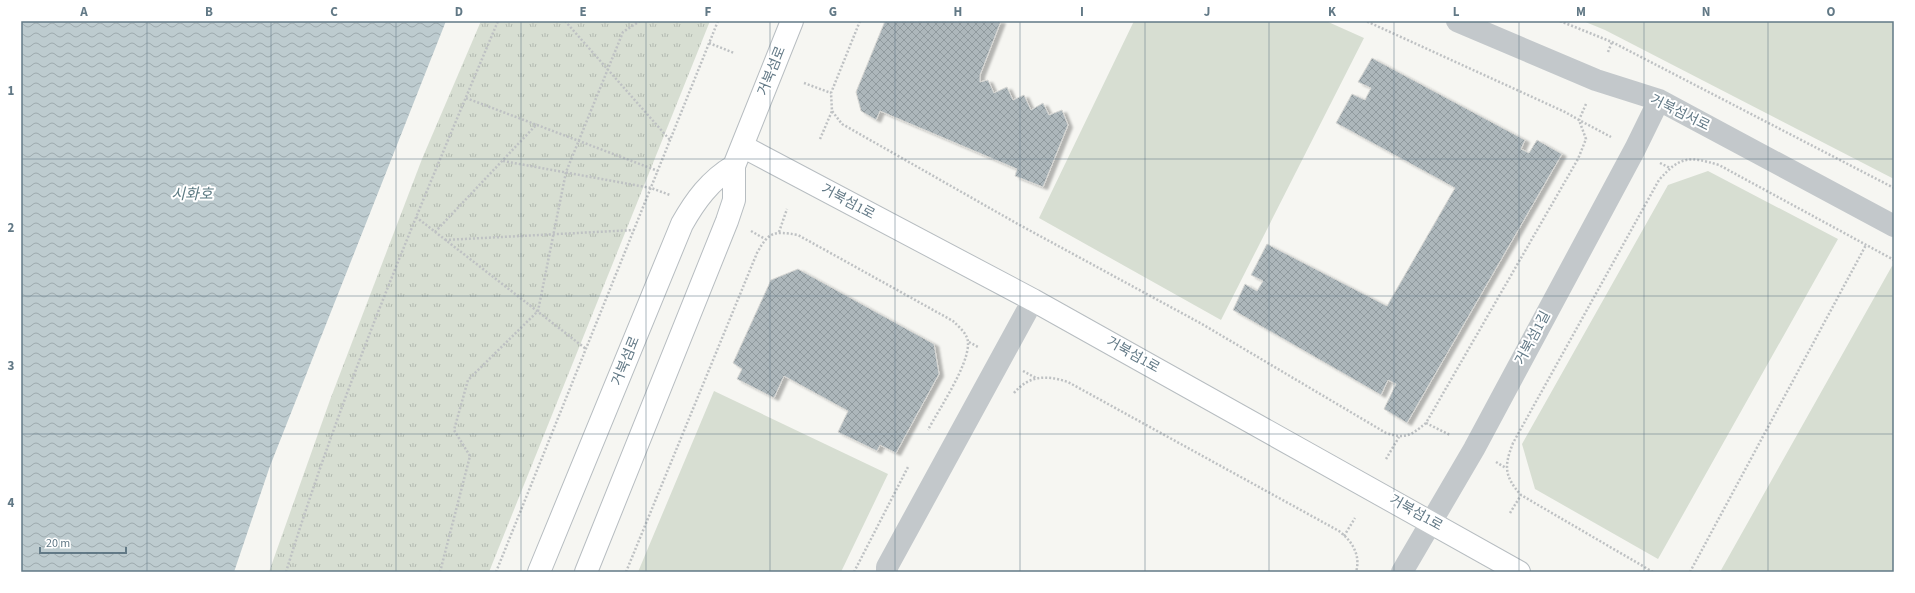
<svg xmlns="http://www.w3.org/2000/svg" width="1915" height="593" font-family="'Source Sans 3','Noto Sans KR',sans-serif">
<style>
.grass{fill:#d7ded2}
.park{fill:url(#park-tufts)}
.water{fill:url(#water-waves)}
.building{fill:url(#building-cross-hatch);stroke:#d7d7d4;filter:url(#shadow)}
.lines{fill:none;stroke-linecap:round;stroke-linejoin:round}
.secondary-casing{stroke:#b7bdc1;stroke-width:24}
.path{stroke:#bec1c3;stroke-width:2.5;stroke-dasharray:2 2;stroke-linecap:butt}
.street{stroke:#c3c8cb;stroke-width:22}
.secondary{stroke:#fff;stroke-width:22}
.grid{fill:none;stroke:#627986;stroke-width:1;stroke-opacity:0.55}
.labels{text-anchor:middle;dominant-baseline:central;stroke-width:4;stroke-linejoin:round;paint-order:stroke}
.street-label{font-size:14px;fill:#627986;stroke:#fff}
.water-label{font-size:15px;font-style:italic;fill:#5d7b83;stroke:#fff}
.neatline{fill:none;stroke:#627986;stroke-width:1.5}
.grid-label{font-size:13px;text-anchor:middle;font-weight:bold;fill:#627986}
</style>
<defs>
<pattern id="park-tufts" width="24" height="20" patternUnits="userSpaceOnUse"><rect width="24" height="20" fill="#d7ded2"/><path d="M3 7l-1-3M5 7V3M7 7l1-3M15 17l-1-3M17 17v-4M19 17l1-3" fill="none" stroke="#b2b9b0"/></pattern>
<pattern id="water-waves" width="16" height="10" patternUnits="userSpaceOnUse"><rect width="16" height="10" fill="#bdcbcf"/><path d="M0 5q4-4 8 0t8 0" fill="none" stroke="#9daaae"/></pattern>
<pattern id="building-cross-hatch" width="8" height="8" patternUnits="userSpaceOnUse"><rect width="8" height="8" fill="#adb7bb"/><path d="M0 0l8 8M0 8l8-8" fill="none" stroke="#909a9e"/></pattern>
<filter id="shadow"><feDropShadow dx="4.5" dy="2.5" stdDeviation="1" flood-color="#0004"/></filter>
</defs>
<rect width="100%" height="100%" fill="#f6f6f2"/>
<path class="grass" d="M1134,21H1326L1364,38L1221,320L1039,218Z
M1583,21H1894V179L1605,30Z
M1708,171L1838,239L1658,559L1535,489L1522,444L1668,185Z
M1892,266L1894,267V572H1720Z
M714,391L888,474L841,572H638Z"/>
<path class="park" d="M481,21H710L489,572H269L330,400L422,159Z"/>
<path class="water" d="M21,21H446L270,466L234,572H21Z"/>
<path class="building" d="M885,21H1001L980,75V82L988,80L994,93L1007,87L1013,100L1024,95L1031,110L1043,103L1049,115L1062,110L1068,125L1043,187L1015,176L1017,169L880,111L876,120L861,111L856,92Z
M1372,58L1525,140L1521,149L1529,153L1537,140L1562,154L1407,423L1384,409L1396,384L1388,380L1381,395L1233,310L1245,284L1257,291L1263,281L1251,275L1267,244L1387,306L1455,188L1336,123L1352,94L1365,100L1371,88L1358,82Z
M798,269L934,344L939,374L896,453L880,445L877,451L838,432L848,411L784,376L774,398L737,379L742,369L733,363L771,280Z"/>
<g class="lines">
<g class="secondary-casing">
<path id="secondary" d="M742,146L1033,300L1519,572
M539,572L682,224C695,201 710,180 734,166
M586,572L727,221L734,200V166L792,21"/>
</g>
<path class="path" d="M565,21L670,140
M860,21L831,93L832,111L842,124L1016,223L1202,324L1386,433C1406,439 1410,436 1426,423L1578,159L1586,139L1579,120L1565,112L1366,21
M1560,21L1612,42L1894,188
M709,43L734,53
M1608,52L1612,42
M804,83L831,93
M466,98L658,171
M1586,104L1579,120L1611,137
M820,139L832,111
M503,161L651,188L670,195
M1660,163L1670,168
M416,217L586,349
M751,231L765,239
M435,232L537,124
M779,232L787,209
M445,240L634,230
M969,342L978,347
M1023,371L1036,378
M1014,393C1029,375 1047,375 1068,382L1339,531C1352,541 1361,555 1356,572
M1426,423L1450,435
M1386,459L1399,437
M1496,462L1506,468
M1510,513L1521,495
M1344,536L1355,518
M286,572C344,384 422,202 498,21
M440,572L470,456L454,430L468,380L538,311L566,172L623,32L640,21
M496,572L718,21
M626,572L757,253C769,231 774,231 798,235L953,321C959,327 968,334 968,343C969,365 939,409 928,430
M854,572L908,467
M1653,572L1521,495C1504,476 1504,466 1513,443L1659,180C1680,156 1689,156 1719,165L1894,260
M1690,572L1866,245"/>
<path class="street" d="M1457,21L1596,80L1659,100L1894,226
M887,572V567L1033,300
M1402,572L1474,449L1635,149L1659,100"/>
<use href="#secondary" class="secondary"/>
</g>
<path class="grid" d="M147,21V572M271,21V572M396,21V572M521,21V572M646,21V572M770,21V572M895,21V572M1020,21V572M1145,21V572M1269,21V572M1394,21V572M1519,21V572M1644,21V572M1768,21V572M21,159H1894M21,296H1894M21,434H1894"/>
<g class="labels">
<g class="street-label">
<text transform="translate(772 71) rotate(-68)">거북섬로</text>
<text transform="translate(1680 113) rotate(26)">거북섬서로</text>
<text transform="translate(848 202) rotate(28)">거북섬1로</text>
<text transform="translate(1533 338) rotate(-62)">거북섬1길</text>
<text transform="translate(1133 355) rotate(29)">거북섬1로</text>
<text transform="translate(626 361) rotate(-68)">거북섬로</text>
<text transform="translate(1416 513) rotate(29)">거북섬1로</text>
</g>
<g class="water-label">
<text x="192" y="194">시화호</text>
</g>
</g>
<rect width="1915" height="593" fill="none" stroke="#ffffff" stroke-width="44"/>
<path d="M40 547v6h86v-6" fill="none" stroke="#627986" stroke-width="2"/>
<text x="46" y="547" font-size="12" fill="#627986" stroke="#ffffff" stroke-width="3" paint-order="stroke">20 m</text>
<rect x="22" y="22" width="1871" height="549" class="neatline"/>
<g class="grid-label">
<text x="84" y="16">A</text>
<text x="209" y="16">B</text>
<text x="334" y="16">C</text>
<text x="459" y="16">D</text>
<text x="583" y="16">E</text>
<text x="708" y="16">F</text>
<text x="833" y="16">G</text>
<text x="958" y="16">H</text>
<text x="1082" y="16">I</text>
<text x="1207" y="16">J</text>
<text x="1332" y="16">K</text>
<text x="1456" y="16">L</text>
<text x="1581" y="16">M</text>
<text x="1706" y="16">N</text>
<text x="1831" y="16">O</text>
<text x="11" y="95">1</text>
<text x="11" y="232">2</text>
<text x="11" y="370">3</text>
<text x="11" y="507">4</text>
</g>
</svg>
